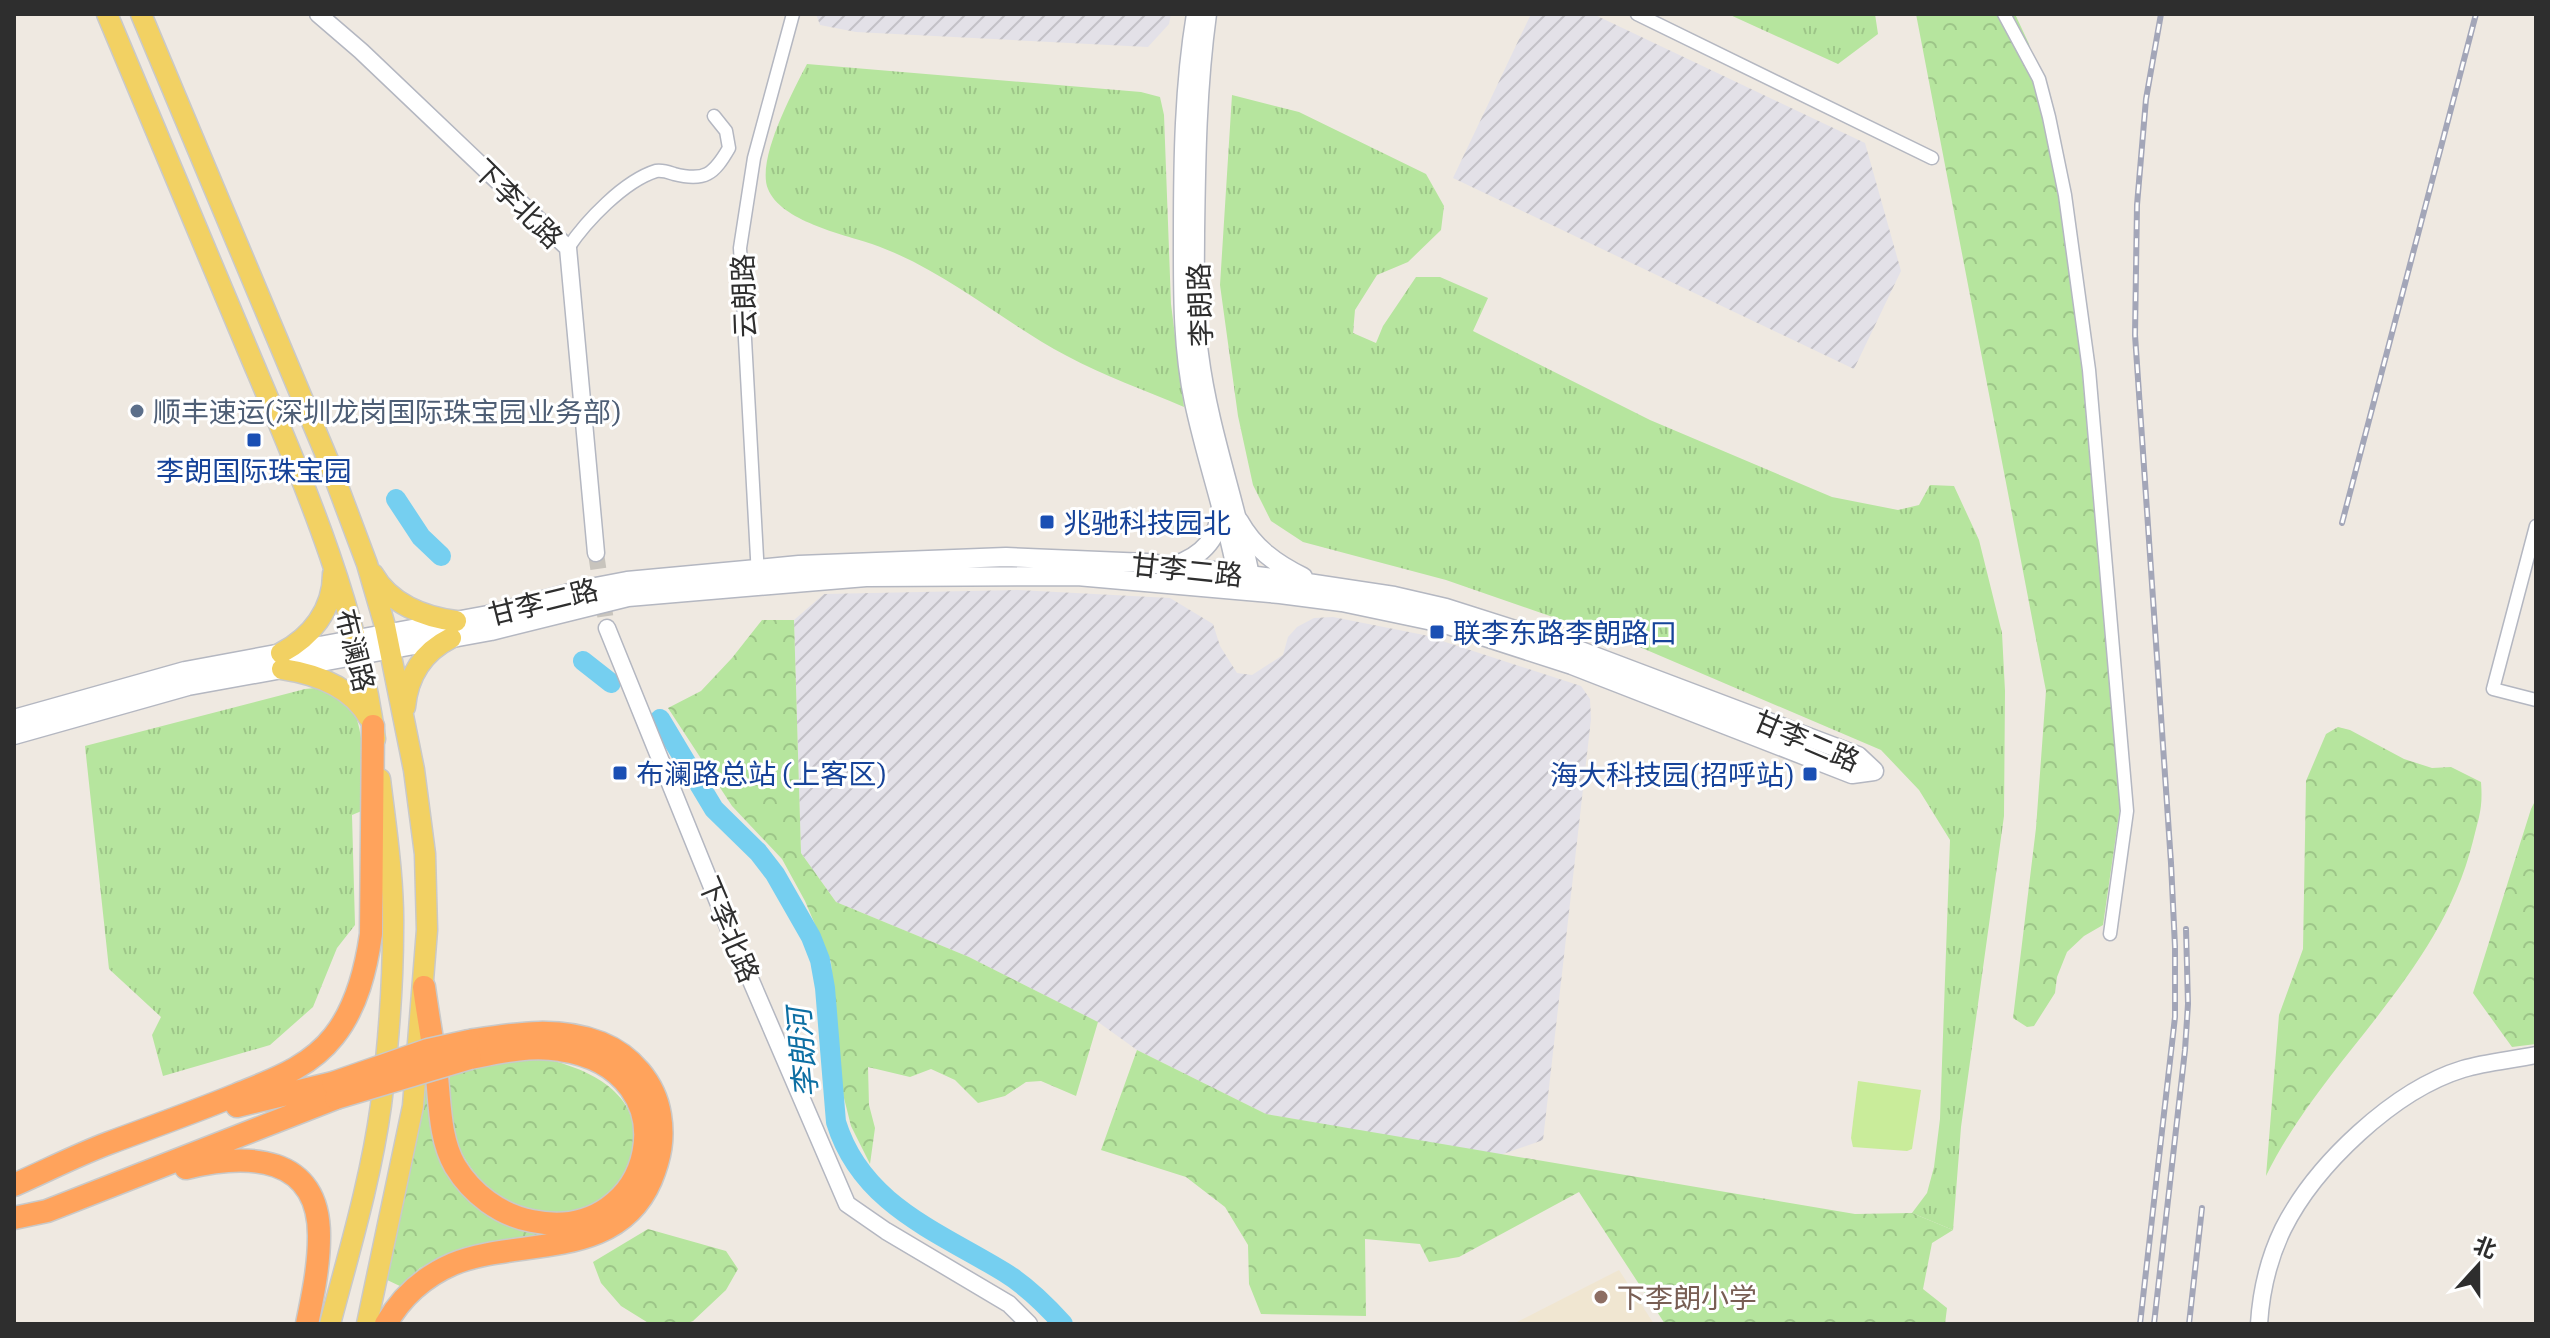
<svg xmlns="http://www.w3.org/2000/svg" width="2550" height="1338" font-family="'Exo 2','Noto Sans SC',sans-serif">
<style>
.industrial{fill:url(#industrial-furrows)}
.education{fill:#f0e6d1}
.grass{fill:url(#grass-tufts)}
.forest{fill:url(#forest-crowns)}
.pitch{fill:#c9ec9a}
.lines{fill:none;stroke-linecap:round;stroke-linejoin:round}
.river{stroke:#75cff0;stroke-width:20}
.tertiary-tunnel{stroke:#c8c4bd;stroke-width:16;stroke-dasharray:16 8;stroke-linecap:butt}
.minor-casing{stroke:#b4b7c1;stroke-width:15}
.tertiary-casing{stroke:#b4b7c1;stroke-width:19}
.secondary-casing{stroke:#b4b7c1;stroke-width:21}
.primary-casing{stroke:#c9c9c9;stroke-width:23}
.motorway-casing{stroke:#c9c9c9;stroke-width:25}
.minor{stroke:#fff;stroke-width:12}
.tertiary{stroke:#fff;stroke-width:16}
.secondary{stroke:#fff;stroke-width:18}
.primary{stroke:#f2d163;stroke-width:20}
.motorway{stroke:#ffa35c;stroke-width:22}
.rail-casing{stroke:#a3a6b8;stroke-width:6}
.rail{stroke:#fff;stroke-width:3;stroke-dasharray:9;stroke-linecap:butt}
.motorway-bridge-casing{stroke:#c9c9c9;stroke-width:25;stroke-linecap:butt}
.motorway-bridge{stroke:#ffa35c;stroke-width:22}
.service-dot{fill:#5c6f8a;stroke:#fff;stroke-width:3}
.transit-dot{fill:#1a4fb4;stroke:#fff;stroke-width:3}
.education-dot{fill:#8d6e63;stroke:#fff;stroke-width:3}
.labels{text-anchor:middle;dominant-baseline:central;stroke-width:6;stroke-linejoin:round;paint-order:stroke}
.street-label{font-size:28px;fill:#2e2e2e;stroke:#fff}
.service-label{font-size:28px;fill:#4e5e75;stroke:#fff;text-anchor:start}
.transit-label{font-size:28px;fill:#164399;stroke:#fff;text-anchor:start}
.education-label{font-size:28px;fill:#785e54;stroke:#fff;text-anchor:start}
.water-label{font-size:30px;font-style:italic;fill:#0d6fa3;stroke:#fff}
</style>
<defs>
<pattern id="industrial-furrows" width="10" height="10" patternUnits="userSpaceOnUse" patternTransform="scale(2)"><rect width="10" height="10" fill="#e3e1e8"/><path d="M-1 1l2-2M0 10L10 0M9 11l2-2" fill="none" stroke="#c3c1c7"/></pattern>
<pattern id="grass-tufts" width="24" height="20" patternUnits="userSpaceOnUse" patternTransform="scale(2)"><rect width="24" height="20" fill="#b6e59e"/><path d="M3 7l-1-3M5 7V3M7 7l1-3M15 17l-1-3M17 17v-4M19 17l1-3" fill="none" stroke="#9dc588"/></pattern>
<pattern id="forest-crowns" width="20" height="18" patternUnits="userSpaceOnUse" patternTransform="scale(2)"><rect width="20" height="18" fill="#b6e59e"/><path d="M2 6a3 3 0 1 1 6 0M12 15a3 3 0 1 1 6 0" fill="none" stroke="#9dc588"/></pattern>
</defs>
<rect width="100%" height="100%" fill="#efe9e1"/>
<path class="industrial" d="M816,14H1171L1169,24L1148,47L856,32L820,25Z
M1531,14H1593L1865,143L1901,271L1854,369L1453,178Z
M1018,590L1170,598L1213,624L1220,646L1237,673L1252,675L1283,655L1288,637L1297,627L1314,618L1333,617L1424,635L1581,686L1590,699L1591,719L1543,1140L1500,1155L1266,1114L1137,1050L1098,1022L969,957L836,902L801,853L794,620L824,594Z"/>
<path class="education" d="M1619,1270L1654,1324H1513Z"/>
<path class="grass" d="M1728,14H1875L1878,34L1838,64Z
M807,64L1141,92L1160,97L1164,115L1171,304L1184,407C1145,390 1104,376 1067,356C1001,321 944,269 872,244C842,234 781,221 768,189C756,160 793,91 807,64Z
M1232,95L1299,112L1426,174L1444,206L1441,230L1408,262L1377,275L1355,310L1353,333L1376,343L1383,326L1416,277H1440L1488,298L1473,331L1650,420L1832,497L1898,510L1919,505L1930,485L1954,486L1979,540L2002,633L2005,691L2004,816L1961,1127L1953,1230L1912,1213L1927,1193L1934,1167L1940,1119L1950,840L1919,790L1881,750L1642,648L1446,580L1303,542L1271,521L1253,485L1238,416L1220,285Z
M325,687C330,689 338,691 342,694C368,717 363,778 364,810L352,815L355,925L337,948L313,1007L270,1045L163,1076L152,1035L161,1017L109,969L85,746L305,689Z"/>
<path class="forest" d="M1916,14H2015L2029,44L2061,211L2082,371L2120,808L2103,925L2084,936L2067,952L2057,977L2055,993L2034,1026L2027,1027L2013,1018L2036,828L2046,691Z
M762,620H794L801,853L836,902L969,957L1098,1022L1076,1096L1041,1081L1026,1082L1005,1096L978,1103L955,1080L931,1069L910,1077L868,1067L869,1105L875,1128L870,1164L851,1126L841,1086L831,962L805,901L782,859L732,806L668,708L701,691L732,658Z
M2338,727L2350,730L2404,759L2432,768L2451,767L2481,782C2483,809 2479,816 2473,841C2439,977 2325,1056 2266,1176L2279,1015L2303,949L2306,781L2326,734Z
M2536,799V1044L2512,1047L2473,993L2531,809Z
M1137,1050L1266,1114L1855,1214L1912,1213L1953,1230L1932,1243L1923,1289L1947,1308L1945,1324H1665L1579,1192L1459,1257L1429,1262L1420,1244L1365,1239L1366,1316L1261,1314L1249,1284L1248,1245L1225,1207L1186,1177L1101,1150Z
M537,1057C580,1066 635,1086 635,1139C635,1150 633,1164 628,1174C625,1181 617,1187 611,1192C578,1225 523,1217 490,1189C470,1172 453,1142 448,1116C445,1103 449,1087 450,1074L474,1065Z
M425,1086L432,1125L466,1188L584,1229L450,1254L420,1268L402,1287L385,1279Z
M648,1229L726,1251L738,1269L726,1290L693,1321L685,1324H650L621,1306L601,1283L593,1262Z"/>
<path class="pitch" d="M1858,1081L1921,1090L1912,1149L1907,1151L1853,1147L1851,1138Z"/>
<g class="lines">
<path class="river" d="M396,499L421,537L441,556
M583,661L611,683
M660,719L714,809L758,852L775,874L811,937L820,960L825,988L836,1122C861,1204 937,1231 1004,1272C1027,1286 1045,1304 1063,1324"/>
<path class="tertiary-tunnel" d="M596,553L607,628"/>
<g class="minor-casing">
<path id="minor" d="M1637,14L1932,158
M2004,14L2039,79L2049,117L2065,195L2089,370L2127,811L2110,934
M568,248C586,221 624,181 656,171C663,170 668,172 674,174C705,182 714,174 729,148L726,131L714,116
M2536,526L2493,689L2536,700
M758,576L740,248L754,158L793,14"/>
</g>
<g class="tertiary-casing">
<path id="tertiary" d="M318,14L361,51L568,248L596,553
M1195,14C1183,86 1182,160 1182,233C1182,289 1181,346 1193,402C1206,464 1228,523 1238,585
M1208,14C1198,87 1197,159 1196,233C1196,273 1194,314 1200,354C1210,433 1239,508 1253,586
M607,628L733,939L847,1204L886,1231L1009,1304L1029,1324
M2259,1324C2261,1292 2269,1258 2283,1229C2315,1165 2394,1090 2463,1069C2486,1062 2512,1060 2536,1055"/>
</g>
<g class="secondary-casing">
<path id="secondary" d="M1239,521C1254,548 1276,564 1303,577
M1173,566C1203,556 1220,538 1221,505
M14,719L185,671L488,615L585,589L627,581L799,565L1006,557L1147,563L1281,579L1394,596L1446,608L1578,650L1858,756L1874,771
M14,735L188,686L491,631L628,597L866,577L1077,576L1280,594L1342,602L1442,623L1572,665L1852,774L1874,771"/>
</g>
<g class="primary-casing">
<path id="primary" d="M107,14C155,129 204,245 252,360C304,483 358,607 375,739
M141,14L328,460L367,564L385,626L414,770L425,854L427,930L413,1106L367,1324
M373,574C390,604 424,617 456,621
M281,653C311,637 333,610 333,574
M282,669C316,674 352,687 369,718
M405,707C408,675 423,652 451,638
M330,1324C349,1252 371,1179 381,1105C388,1048 393,988 393,930C394,880 386,829 380,779"/>
</g>
<g class="motorway-casing">
<path id="motorway" d="M424,987C428,1017 434,1047 437,1077C440,1106 440,1140 455,1166C472,1194 500,1215 532,1221C656,1247 696,1069 560,1050C530,1045 500,1052 470,1058
M237,1106L333,1083
M186,1168C247,1153 320,1154 319,1237C319,1266 313,1295 307,1324
M14,1185C46,1171 77,1155 109,1143C152,1127 194,1112 236,1095C272,1080 309,1068 334,1036C357,1007 366,969 371,934L373,726
M14,1218L47,1211L336,1098
M386,1324C402,1296 423,1277 453,1264C518,1237 616,1262 651,1180C660,1158 664,1139 660,1115C655,1083 631,1055 601,1043C557,1026 514,1034 469,1041"/>
</g>
<use href="#minor" class="minor"/>
<use href="#tertiary" class="tertiary"/>
<use href="#secondary" class="secondary"/>
<use href="#primary" class="primary"/>
<use href="#motorway" class="motorway"/>
<g class="rail-casing">
<path id="rail" d="M2342,523L2476,14
M2140,1324L2175,1017V947L2171,863L2135,335L2137,205L2146,99L2161,14
M2154,1324L2185,1050L2188,1004L2186,929
M2189,1324L2202,1208"/>
</g>
<use href="#rail" class="rail"/>
<g class="motorway-bridge-casing">
<path id="motorway-bridge" d="M333,1083L428,1050L469,1041
M336,1098L470,1058"/>
</g>
<use href="#motorway-bridge" class="motorway-bridge"/>
</g>
<circle class="service-dot" cx="137" cy="411" r="8"/>
<g class="transit-dot">
<rect x="246" y="432" width="16" height="16" rx="4"/>
<rect x="1039" y="514" width="16" height="16" rx="4"/>
<rect x="1429" y="624" width="16" height="16" rx="4"/>
<rect x="612" y="765" width="16" height="16" rx="4"/>
<rect x="1802" y="766" width="16" height="16" rx="4"/>
</g>
<circle class="education-dot" cx="1601" cy="1297" r="8"/>
<g class="labels">
<g class="street-label">
<text transform="translate(519 203) rotate(45)">下李北路</text>
<text transform="translate(743 296) rotate(-92)">云朗路</text>
<text transform="translate(1199 305) rotate(-92)">李朗路</text>
<text transform="translate(1187 569) rotate(6)">甘李二路</text>
<text transform="translate(543 601) rotate(-14)">甘李二路</text>
<text transform="translate(356 650) rotate(76)">布澜路</text>
<text transform="translate(1807 740) rotate(23)">甘李二路</text>
<text transform="translate(730 929) rotate(67)">下李北路</text>
</g>
<g class="service-label">
<text x="153" y="411">顺丰速运(深圳龙岗国际珠宝园业务部)</text>
</g>
<g class="transit-label">
<text x="254" y="470" text-anchor="middle">李朗国际珠宝园</text>
<text x="1063" y="522">兆驰科技园北</text>
<text x="1453" y="632">联李东路李朗路口</text>
<text x="636" y="773">布澜路总站 (上客区)</text>
<text x="1794" y="774" text-anchor="end">海大科技园(招呼站)</text>
</g>
<g class="education-label">
<text x="1617" y="1297">下李朗小学</text>
</g>
<g class="water-label">
<text transform="translate(801 1053) rotate(-95)">李朗河</text>
</g>
</g>
<rect width="2550" height="1338" fill="none" stroke="#2e2e2e" stroke-width="32"/>
<g transform="translate(2478 1266) rotate(21)" stroke="#ffffff" stroke-width="6" paint-order="stroke">
<path d="M0-6L14 30L0 20L-14 30Z" fill="#2e2e2e"/>
<text y="-12" font-size="22" font-weight="bold" text-anchor="middle" fill="#2e2e2e">北</text>
</g>
</svg>
